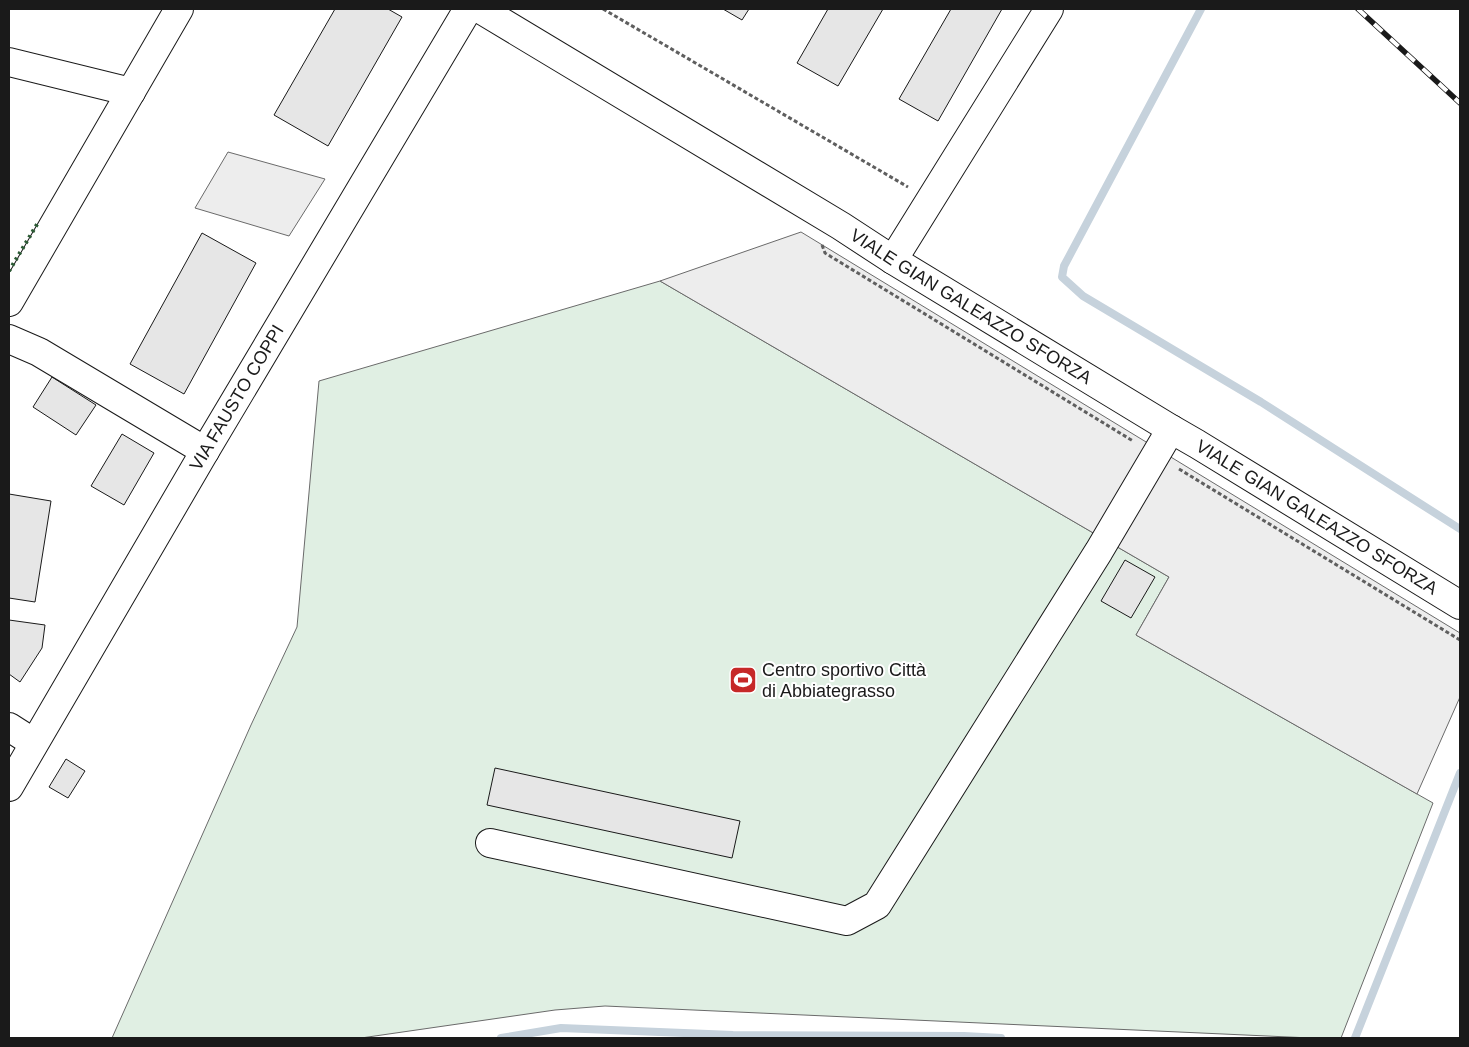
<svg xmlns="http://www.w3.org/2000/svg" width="1469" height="1047" font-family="Helvetica,sans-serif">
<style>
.green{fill:#e0efe3;stroke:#6a6a6a}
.parking{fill:#ededed;stroke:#6a6a6a}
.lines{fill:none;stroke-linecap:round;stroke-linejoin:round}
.stream{stroke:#c6d2dc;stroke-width:8}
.building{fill:#e6e6e6;stroke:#1a1a1a}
.minor-casing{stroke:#1a1a1a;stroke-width:30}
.path{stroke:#5f5f5f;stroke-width:3;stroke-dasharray:4 2.5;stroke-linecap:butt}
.minor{stroke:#fff;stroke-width:28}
.rail-casing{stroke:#1a1a1a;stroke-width:5.5}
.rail{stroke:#fff;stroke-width:4;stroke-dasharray:11;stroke-linecap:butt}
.hedge{stroke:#2b5a34;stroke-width:4;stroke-dasharray:2.5 4;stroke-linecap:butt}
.labels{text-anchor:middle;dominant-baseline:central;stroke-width:4;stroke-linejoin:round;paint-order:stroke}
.street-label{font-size:18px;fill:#1a1a1a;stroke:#fff}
.poi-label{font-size:18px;fill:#1a1a1a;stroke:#fff;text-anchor:start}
</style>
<rect width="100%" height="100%" fill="#fff"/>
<path class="green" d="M660,281L1169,577L1136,635L1433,803L1341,1038H1311L605,1006L555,1010L361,1038H112L251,725L297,627L319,381Z"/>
<path class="parking" d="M228,152L325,179L289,236L195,208Z
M801,232L1460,633V697L1417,794L1136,635L1169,577L660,281Z"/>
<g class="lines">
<path class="stream" d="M1201,9L1064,266L1062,277L1083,296L1261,402L1460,529
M501,1038L561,1028L733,1035L964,1036L1001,1038
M1355,1038L1460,773"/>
</g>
<path class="building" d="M335,9H388L402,17L328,146L274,115Z
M723,9H749L742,20Z
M828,9H883L838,86L797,63Z
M951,9H1002L938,121L899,99Z
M202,233L256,263L184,394L130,364Z
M52,377L96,405L76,435L33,407Z
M122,434L154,453L124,505L91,486Z
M9,494L51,501L35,602L9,598Z
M1125,560L1155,577L1131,618L1101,601Z
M9,620L45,625L42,648L20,682L9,674Z
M66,759L85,771L68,798L49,787Z
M495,768L740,821L732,858L487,805Z"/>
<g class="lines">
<g class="minor-casing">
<g id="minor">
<path id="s1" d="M480,9L841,226L893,260L1171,429L1197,444L1460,605"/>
<path d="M9,62L131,92"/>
<path d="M893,260L1049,9"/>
<path d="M9,302L179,9"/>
<path d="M9,339L39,352L205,451"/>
<path d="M9,727L34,743"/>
<path id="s2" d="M9,787L205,451L468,9"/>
<path d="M490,843L847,921L877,905L1099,551L1171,429"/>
</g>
</g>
<path class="path" d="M603,9L908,187
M822,245L825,253L1133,441
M1179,469L1460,640"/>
<use href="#minor" class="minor"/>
<g class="rail-casing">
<path id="rail" d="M1358,9L1460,103"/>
</g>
<use href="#rail" class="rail"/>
<path class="hedge" d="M9,271L39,221"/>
</g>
<defs>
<g id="stadium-square" transform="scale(1.4375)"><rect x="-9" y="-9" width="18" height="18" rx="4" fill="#c62828" stroke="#fff"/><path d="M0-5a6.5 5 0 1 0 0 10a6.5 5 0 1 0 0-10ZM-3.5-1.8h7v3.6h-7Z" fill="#fff"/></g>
</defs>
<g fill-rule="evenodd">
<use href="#stadium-square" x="743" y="680"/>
</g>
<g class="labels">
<g class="street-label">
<text stroke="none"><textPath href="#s1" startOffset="574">VIALE GIAN GALEAZZO SFORZA</textPath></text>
<text stroke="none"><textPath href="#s2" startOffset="451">VIA FAUSTO COPPI</textPath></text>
<text stroke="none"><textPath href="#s1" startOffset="979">VIALE GIAN GALEAZZO SFORZA</textPath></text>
</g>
<g class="poi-label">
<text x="762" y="670">Centro sportivo Città<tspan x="762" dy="21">di Abbiategrasso</tspan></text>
</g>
</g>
<rect width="1469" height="1047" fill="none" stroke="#1a1a1a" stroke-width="20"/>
</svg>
